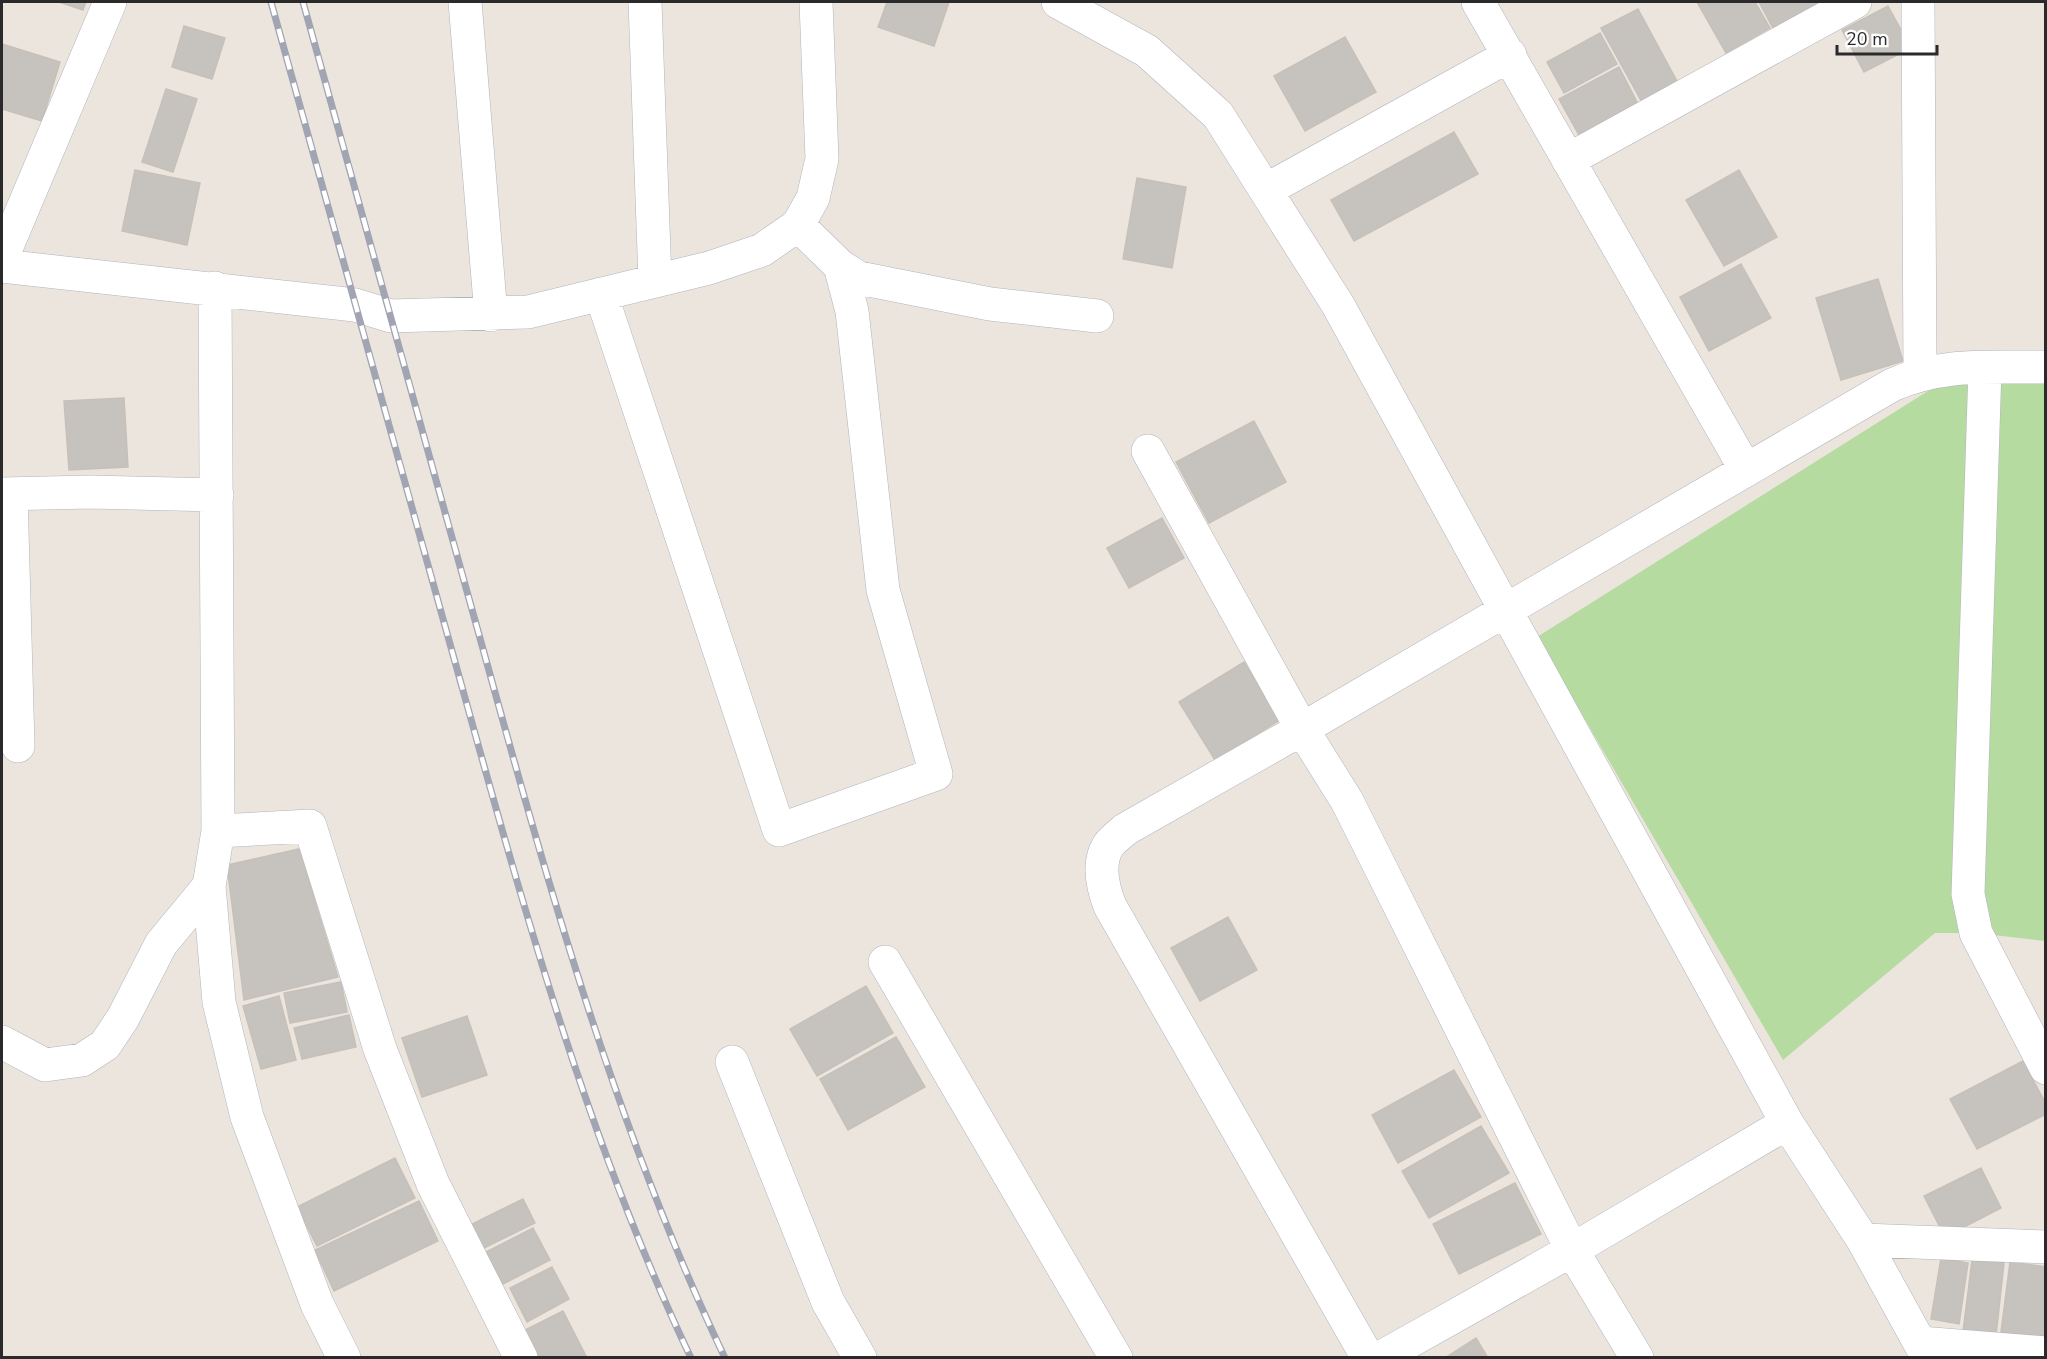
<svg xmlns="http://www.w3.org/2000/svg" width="2047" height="1359" font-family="'Nunito Sans',sans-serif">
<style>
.green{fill:#b6dba0}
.building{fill:#c6c2bd;stroke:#c6c0b8;stroke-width:1.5}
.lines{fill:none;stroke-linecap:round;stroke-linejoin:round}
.minor-casing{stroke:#b1b4bc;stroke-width:34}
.minor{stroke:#fff;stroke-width:33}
.rail-casing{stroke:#a1a4b2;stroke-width:7}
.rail{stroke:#fff;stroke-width:4.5;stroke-dasharray:14;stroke-linecap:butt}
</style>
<rect width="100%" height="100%" fill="#ebe5de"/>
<path class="green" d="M1955,374L2045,376V941L1976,933H1935L1783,1060L1537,637Z"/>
<path class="building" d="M59,2H86L83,10Z
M887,2H949L934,46L878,27Z
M1697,2H1755L1770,28L1726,53Z
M1759,2H1829L1774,30Z
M1888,6L1911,48L1864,72L1842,30Z
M1638,9L1679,85L1643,104L1601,28Z
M184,26L225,38L212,79L172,67Z
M1600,33L1617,64L1564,93L1547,62Z
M1345,37L1376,92L1305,131L1274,76Z
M2,44L60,62L42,121L2,109Z
M1619,67L1638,104L1579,135L1559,99Z
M166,89L197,99L173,172L142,162Z
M1454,132L1478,174L1354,241L1331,200Z
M135,170L200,183L187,245L122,231Z
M1739,170L1777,237L1724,266L1686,200Z
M1137,178L1186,187L1172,268L1123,259Z
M1741,264L1771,318L1709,351L1680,297Z
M1878,279L1903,361L1841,380L1816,298Z
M124,398L128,467L69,470L64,401Z
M1254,421L1286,482L1209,523L1176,462Z
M1162,518L1184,558L1129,588L1107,548Z
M1244,662L1280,720L1215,760L1179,702Z
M299,849L338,977L244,1000L227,865Z
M1228,917L1257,970L1200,1001L1171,948Z
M341,982L347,1012L290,1023L284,993Z
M866,986L893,1033L817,1076L790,1029Z
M279,996L296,1060L261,1069L243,1006Z
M349,1015L356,1047L302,1059L294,1028Z
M467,1016L487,1075L422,1097L402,1038Z
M896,1037L925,1087L848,1130L820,1079Z
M2023,1061L2046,1104V1114L1977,1149L1950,1099Z
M1454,1070L1481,1117L1398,1163L1372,1115Z
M1481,1126L1509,1173L1429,1218L1402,1171Z
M395,1158L415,1198L317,1246L297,1207Z
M1981,1168L2001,1208L1945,1237L1924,1196Z
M1515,1183L1541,1234L1459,1274L1433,1224Z
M523,1199L535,1223L478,1251L466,1227Z
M419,1201L438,1241L334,1291L315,1250Z
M533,1228L550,1260L497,1287L480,1255Z
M1941,1258L1968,1263L1959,1324L1931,1319Z
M1972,1260L2004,1263L1996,1336L1963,1332Z
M2010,1262L2046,1267L2045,1338L2001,1332Z
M552,1267L569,1299L527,1322L510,1288Z
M563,1311L587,1358H534L521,1332Z
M1476,1338L1488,1358H1445Z"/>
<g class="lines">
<g class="minor-casing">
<path id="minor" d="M465,2L491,315
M645,2L655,281
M1058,2L1147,51L1218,115L1338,305L1787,1123L1863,1240L1928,1358
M1478,2L1746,470
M1918,2L1920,373
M1568,160L1855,2
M1266,190L1510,55
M798,225L840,266L859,278L990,304L1097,316
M2,258L110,2
M2,266L355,305L391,316L528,312L709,268L762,250L798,225L813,198L822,159L816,2
M601,294L779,830L936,774L883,590L852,311L840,266
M1985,368L1968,894L1976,933L2046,1068
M1148,451L1302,729L1347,801L1572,1250L1637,1358
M2,494L90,492L217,495
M11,494L18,746
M218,831L310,826L380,1049L433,1184L521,1358
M209,886L219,1002L247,1117L317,1304L344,1358
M885,962L1116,1358
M2,1042L45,1065L82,1060L105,1045L123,1018L161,944L209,886L218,831L215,288
M732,1062L828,1302L860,1358
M1863,1240L2046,1247
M1920,1343L2046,1353
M1368,1358L1110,906C1103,888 1097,864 1108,846C1112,840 1120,834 1126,829L1302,729L1892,385C1944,362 1990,368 2046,367
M1380,1358L1572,1250L1787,1123"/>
</g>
<use href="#minor" class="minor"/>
<g class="rail-casing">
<path id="rail" d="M271,2C333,224 395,446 457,669C522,902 586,1138 691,1358
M303,2C363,217 423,433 483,649C549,888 617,1132 725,1358"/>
</g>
<use href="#rail" class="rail"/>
</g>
<rect width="2047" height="1359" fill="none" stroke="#2a2a2a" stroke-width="6"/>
<path d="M1837 45v9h100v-9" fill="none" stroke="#2a2a2a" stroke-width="3"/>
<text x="1846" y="45" font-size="18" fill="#2a2a2a" stroke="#ffffff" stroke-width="4.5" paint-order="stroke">20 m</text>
</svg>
